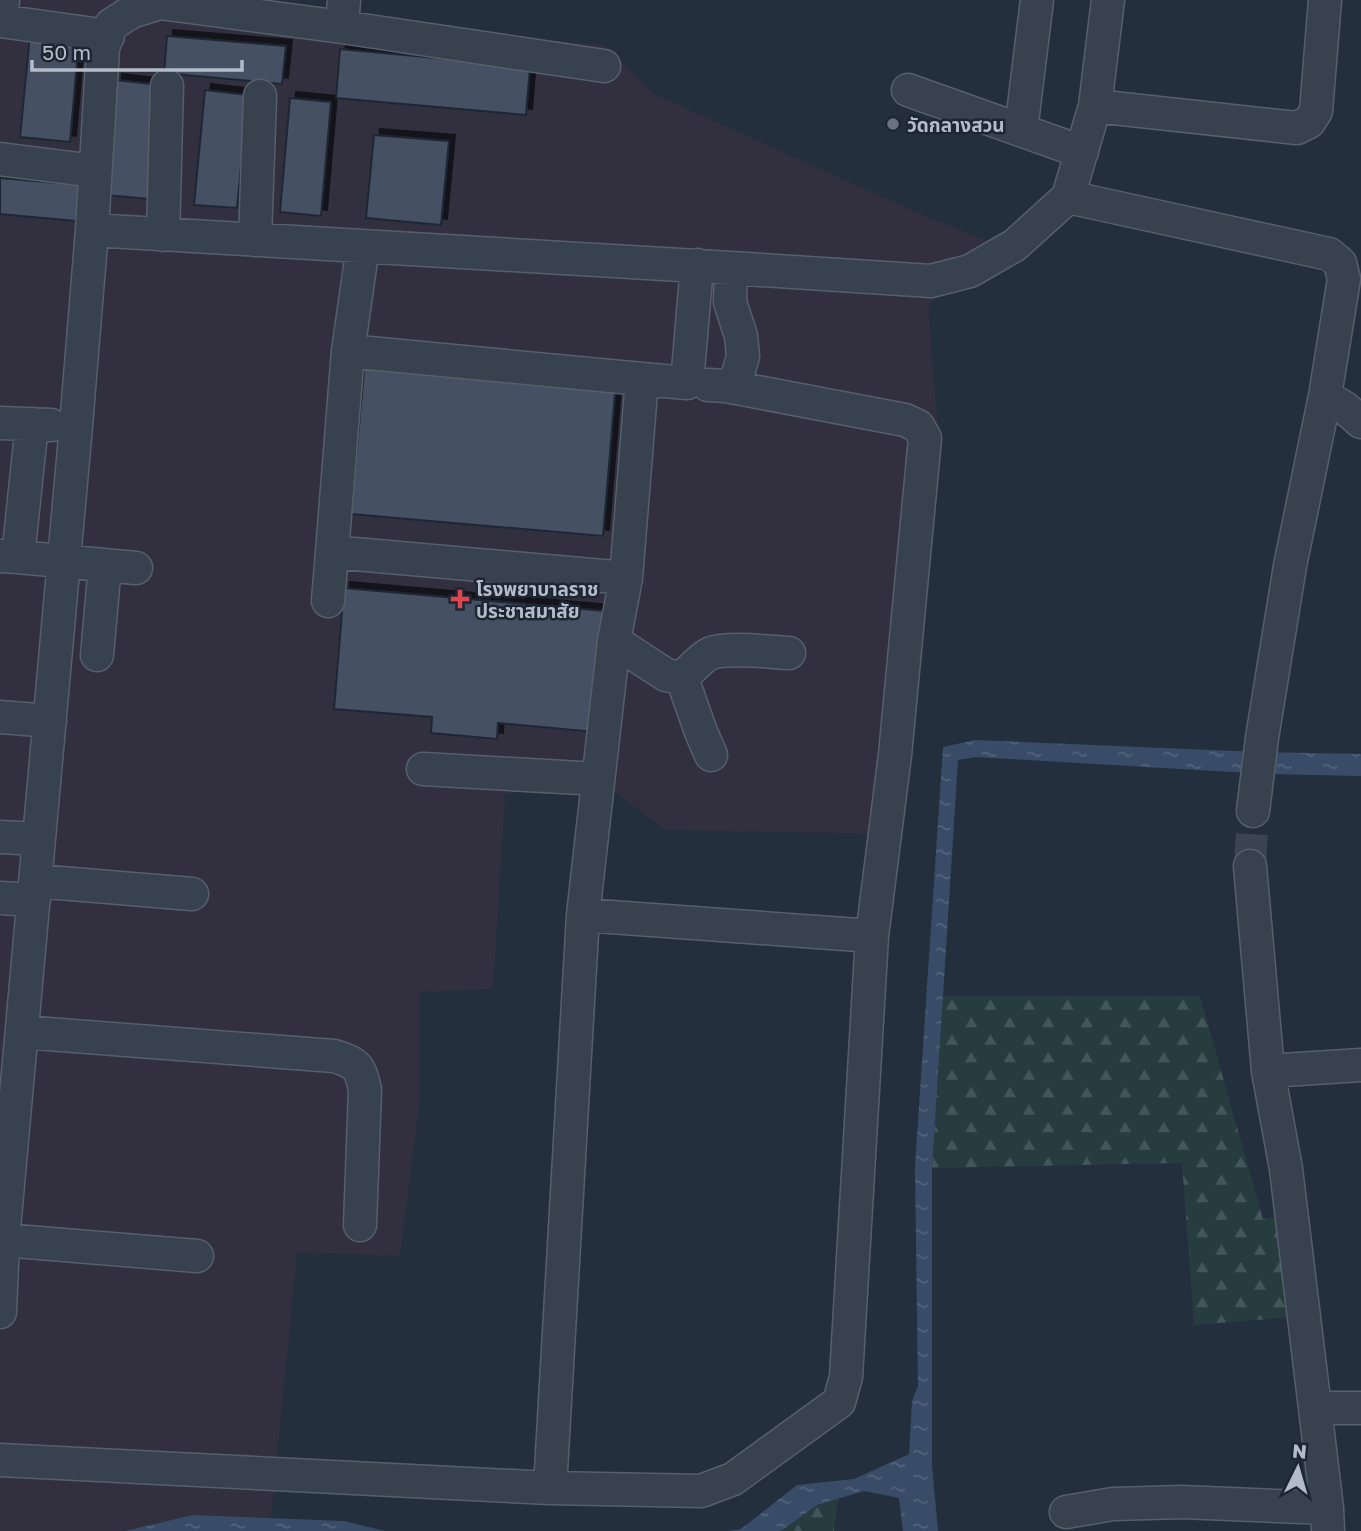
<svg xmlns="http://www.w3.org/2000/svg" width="1361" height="1531" font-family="'Golos Text','Noto Sans Thai',sans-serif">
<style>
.medical{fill:#32303f}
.forest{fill:url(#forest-firs)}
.water{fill:url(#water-ripples)}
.building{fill:#455162;stroke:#1f2835;stroke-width:2;filter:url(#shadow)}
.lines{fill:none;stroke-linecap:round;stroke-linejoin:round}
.minor-tunnel{stroke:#3a4453;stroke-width:32;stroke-dasharray:32 16;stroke-linecap:butt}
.minor-casing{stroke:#565f6c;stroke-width:35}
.minor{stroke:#38414e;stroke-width:32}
.worship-dot{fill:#6b7280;stroke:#1d2633;stroke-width:2.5}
.health-dot{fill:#e0444e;stroke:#1d2633;stroke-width:2.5}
.labels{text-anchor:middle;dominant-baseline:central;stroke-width:5;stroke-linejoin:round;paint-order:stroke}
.poi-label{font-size:19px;font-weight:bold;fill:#b4bcc9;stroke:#1d2633;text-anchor:start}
</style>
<defs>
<pattern id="forest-firs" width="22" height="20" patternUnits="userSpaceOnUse" patternTransform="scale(1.75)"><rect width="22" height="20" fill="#263c3f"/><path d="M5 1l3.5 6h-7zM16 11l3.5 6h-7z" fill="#435659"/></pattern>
<pattern id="water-ripples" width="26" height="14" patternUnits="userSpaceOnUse" patternTransform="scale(1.75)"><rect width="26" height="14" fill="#394c67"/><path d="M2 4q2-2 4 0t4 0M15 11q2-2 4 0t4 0" fill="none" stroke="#53647b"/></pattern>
<filter id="shadow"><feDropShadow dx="6" dy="-6" stdDeviation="0" flood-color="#0009"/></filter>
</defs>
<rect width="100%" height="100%" fill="#242f3e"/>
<path class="medical" d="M0,0H139L148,6L604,45L654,94L911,210L989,242L928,306L937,420L899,834L665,830L598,779L505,794L493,989L420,992V1097L400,1256L297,1252L271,1518L193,1515L125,1531H0Z"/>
<path class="forest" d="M943,996H1200L1263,1219L1281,1217L1293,1317L1194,1325L1182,1163L932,1168Z
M838,1499L834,1531H781L817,1505Z"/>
<path class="water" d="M975,740L1257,752L1361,754V776L1267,774L976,757L958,760L932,1168V1466L938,1531H903L899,1498L864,1491L817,1505L781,1531H728L741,1529L797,1485L854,1479L909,1454L912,1401L918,1386L915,1167L943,747Z
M193,1515L344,1521L385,1531H125Z"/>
<path class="building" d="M30,35L79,40L70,142L20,137Z
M167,36L286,46L282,84L164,73Z
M340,49L530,67L526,115L336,98Z
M116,80L160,85L150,199L105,195Z
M205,90L248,95L237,208L194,205Z
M290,98L331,102L321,216L280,212Z
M374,135L449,141L441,225L366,218Z
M0,178L80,185L76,221L0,214Z
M365,360L616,382L603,536L351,514Z
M344,588L605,611L595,732L498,723L497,739L431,733L432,717L334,709Z"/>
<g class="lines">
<path class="minor-tunnel" d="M1250,866L1253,811"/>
<g class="minor-casing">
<path id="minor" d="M3,0L1,21L108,36
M342,27L604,66
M908,90L1082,152
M1095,106L1297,128L1309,122L1316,111L1325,0
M1021,130L1037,0
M0,159L95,171
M1068,197L1329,254L1340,263L1344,279L1325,396L1290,566L1262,738L1253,811
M92,230L103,48L111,25L131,12L160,3L342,27L344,0
M163,235L167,86
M255,240L260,96
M363,246L348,351L642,379
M708,385L726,386L737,378L743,356L741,336L730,302L731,268
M1325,396L1345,408L1361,422
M0,423L51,425
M332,552L348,351
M0,556L18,557L32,424
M18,557L136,568
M328,601L332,552L626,578
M614,641L666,675L682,678C691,670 700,658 711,653C729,647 769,652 789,653
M97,655L105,565
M682,678L701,732L711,755
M0,717L50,721
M423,769L598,779
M0,837L39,839
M1250,866L1268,1071L1286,1169L1315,1408L1327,1508L1328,1531
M36,881L192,894
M0,898L34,900
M583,915L872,936
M22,1032L334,1056C357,1063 360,1066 365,1090L360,1225
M1268,1071L1361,1065
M3,1240L197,1256
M0,1312L3,1240L76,426L92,230L731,268L931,281L970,271L1015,245L1068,197L1095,106L1108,0
M1315,1408H1361
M0,1460L550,1488L701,1491L733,1479L839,1402L846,1377L872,936L895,755L925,438L918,426L905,420L726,386
M550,1488L583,915L614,641L626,578L642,379L687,383L697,265
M1066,1512L1113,1504L1182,1502L1327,1508"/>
</g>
<use href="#minor" class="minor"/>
</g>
<circle class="worship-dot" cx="893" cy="124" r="7"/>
<path class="health-dot" d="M456.5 588.5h7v7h7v7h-7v7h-7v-7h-7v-7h7z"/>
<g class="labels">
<g class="poi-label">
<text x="907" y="124">วัดกลางสวน</text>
<text x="476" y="588">โรงพยาบาลราช<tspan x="476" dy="22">ประชาสมาสัย</tspan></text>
</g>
</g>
<g transform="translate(1298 1468) rotate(5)" stroke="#1d2633" stroke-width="5" paint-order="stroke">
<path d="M0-5L12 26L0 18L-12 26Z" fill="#b4bcc9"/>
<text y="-10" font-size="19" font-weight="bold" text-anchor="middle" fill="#b4bcc9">N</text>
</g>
<path d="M32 60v10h210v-10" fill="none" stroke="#b4bcc9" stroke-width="3.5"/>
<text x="42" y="60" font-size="21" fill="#b4bcc9" stroke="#1d2633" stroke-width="5" paint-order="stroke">50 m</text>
</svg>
